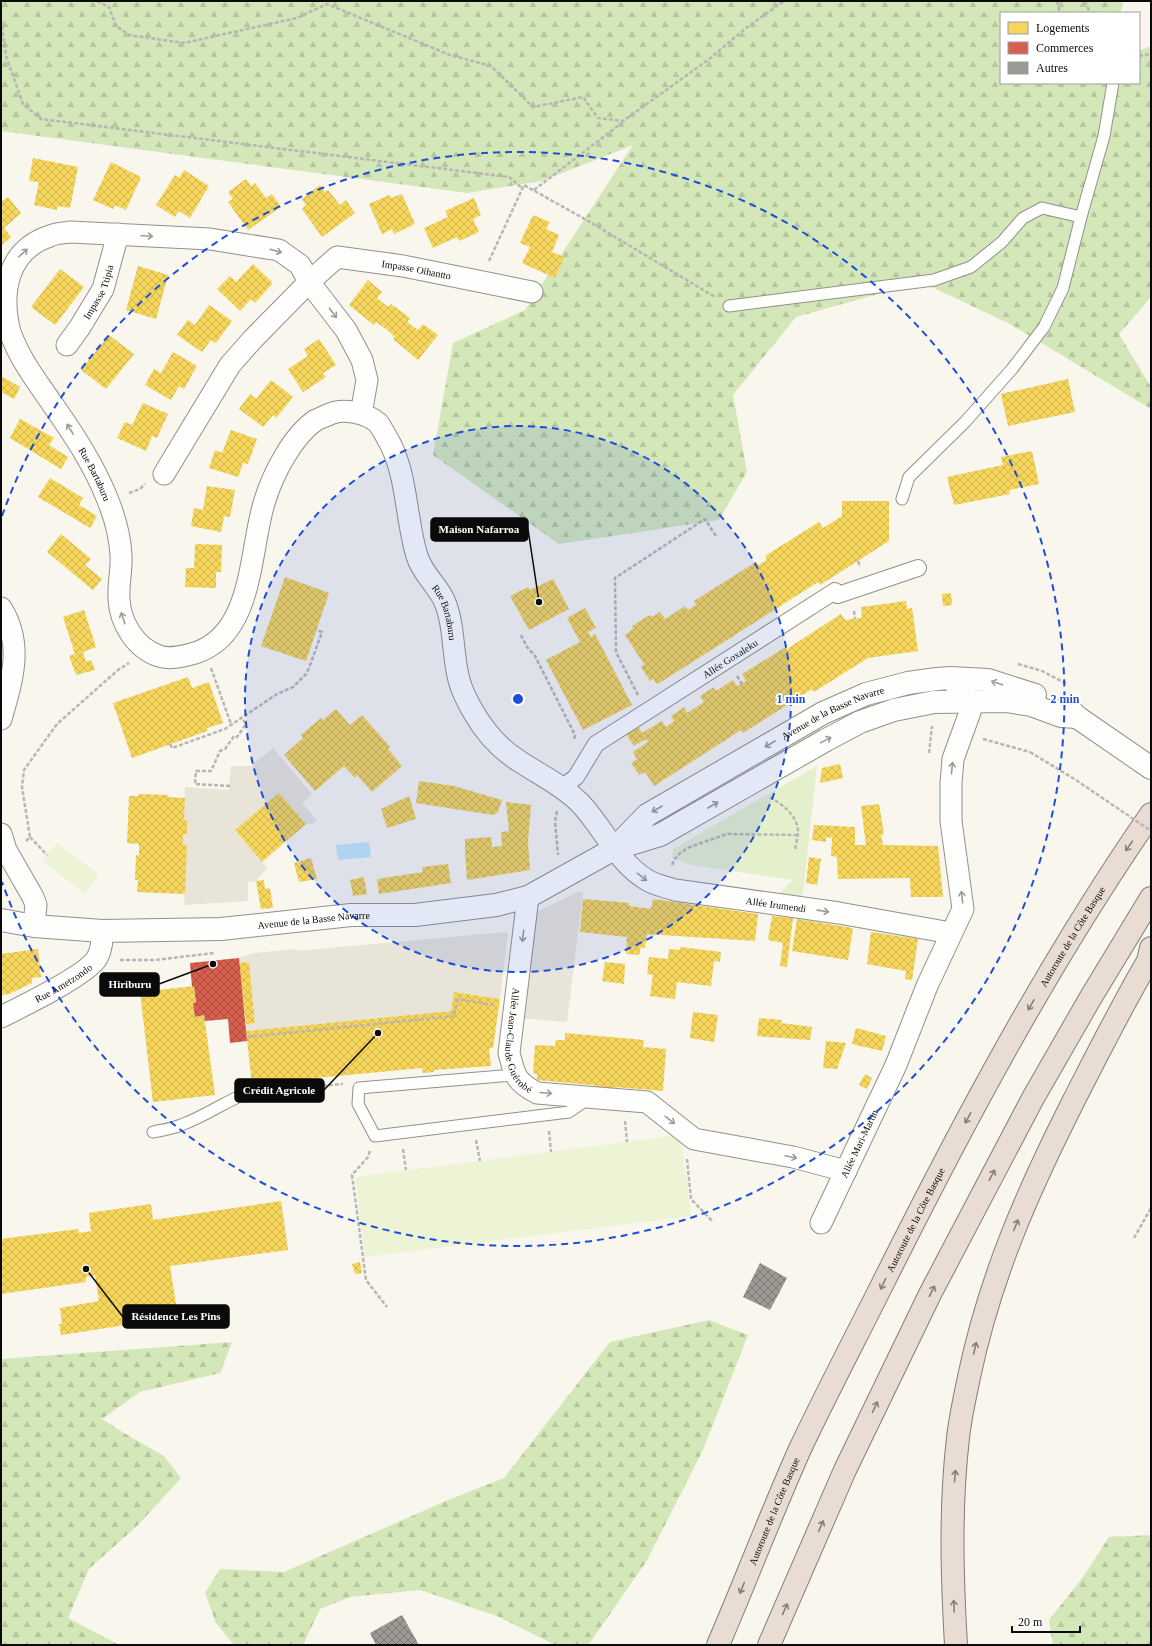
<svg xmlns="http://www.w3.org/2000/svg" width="1152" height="1646" font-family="Georgia,serif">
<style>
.forest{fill:url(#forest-firs)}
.park{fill:#e4efcb}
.pitch{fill:#edf3d5}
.plaza{fill:#e9e4d8}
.water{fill:#c2e7f5}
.homes{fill:url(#homes-cross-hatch)}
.shops{fill:url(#shops-cross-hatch)}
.building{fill:url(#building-cross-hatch)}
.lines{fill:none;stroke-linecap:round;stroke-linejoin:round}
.service-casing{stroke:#92908c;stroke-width:13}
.pedestrian-casing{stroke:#92908c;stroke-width:18}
.minor-casing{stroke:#92908c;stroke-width:23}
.tertiary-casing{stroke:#92908c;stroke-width:24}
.motorway-casing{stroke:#7f7e7a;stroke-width:24}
.path{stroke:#b7b6b5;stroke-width:2.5;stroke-dasharray:4 2;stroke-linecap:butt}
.service{stroke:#fefefc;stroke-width:11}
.pedestrian{stroke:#fefefc;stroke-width:16}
.minor{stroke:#fefefc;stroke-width:21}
.tertiary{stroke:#fefefc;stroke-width:22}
.motorway{stroke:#e9dcd3;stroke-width:22}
.path-bridge{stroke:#b7b6b5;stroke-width:2.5;stroke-dasharray:4 2;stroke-linecap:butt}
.oneway{stroke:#9c9c9b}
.oneway2{stroke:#857e79}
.ring{fill:none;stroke:#1d4ed8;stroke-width:2;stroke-dasharray:7 5}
.labels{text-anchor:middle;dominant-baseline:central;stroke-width:4;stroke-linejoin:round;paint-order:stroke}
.street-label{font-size:10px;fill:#0a0a0a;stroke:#fff}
.centre{fill:#1d4ed8;stroke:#fff;stroke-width:2}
.ring-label{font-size:12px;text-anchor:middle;font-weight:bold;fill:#1d4ed8;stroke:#fff;stroke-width:4;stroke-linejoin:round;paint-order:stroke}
.leader{fill:none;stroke:#0a0a0a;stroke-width:1.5}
.callout-dot{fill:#0a0a0a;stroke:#fff;stroke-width:1.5}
.callout{fill:#0a0a0a;stroke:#0a0a0a;stroke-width:1.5}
.callout-label{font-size:11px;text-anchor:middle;font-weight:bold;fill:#fff}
</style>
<defs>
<pattern id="forest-firs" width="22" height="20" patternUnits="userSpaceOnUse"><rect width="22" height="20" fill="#d4e7b9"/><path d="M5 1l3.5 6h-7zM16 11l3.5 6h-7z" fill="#b5c59e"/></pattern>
<pattern id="homes-cross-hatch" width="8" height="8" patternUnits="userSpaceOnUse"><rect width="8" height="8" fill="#f6d55c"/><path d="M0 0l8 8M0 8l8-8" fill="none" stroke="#d2b64f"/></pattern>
<pattern id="shops-cross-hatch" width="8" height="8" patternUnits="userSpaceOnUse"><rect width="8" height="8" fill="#d6604d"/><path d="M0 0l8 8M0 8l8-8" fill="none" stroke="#ac4d3e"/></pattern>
<pattern id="building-cross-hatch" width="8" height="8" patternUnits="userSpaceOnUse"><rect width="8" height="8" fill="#9c9893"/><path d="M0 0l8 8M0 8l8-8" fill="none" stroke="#7d7a76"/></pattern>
</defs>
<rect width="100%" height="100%" fill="#f9f6ed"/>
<path class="forest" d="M1,1H1124L1120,13H1001V83H1139V51L1151,46V297L1119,334L1151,387V409L1008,323L921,282L796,317L733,395L747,472L719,520L559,544L433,455L453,343L525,310L633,145L542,181L467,193L1,131Z
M709,1320L748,1335L703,1450L646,1562L589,1644L555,1645L497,1616L420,1590L350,1597L320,1609L303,1645H234L216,1623L205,1593L220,1569L284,1572L446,1501L504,1478L610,1342Z
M232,1342L220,1373L140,1392L102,1419L124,1433L164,1456L181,1478L138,1525L89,1569L68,1618L119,1645H1V1359Z
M1151,1535V1645H1053L1049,1620L1083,1577L1109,1537Z"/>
<path class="park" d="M817,766L803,893L798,900L776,897L793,880L692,865L672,858L673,849Z"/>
<path class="pitch" d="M57,843L99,875L84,893L43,861Z
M671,1136L682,1144L691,1216L365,1257L355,1177Z"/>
<path class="plaza" d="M273,748L312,794L302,803L317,820L312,824H306L279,793L235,830L267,868L256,881L248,882V901L184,905L187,846L183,845V834H187V820H184L185,787L229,790L231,766H251Z
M578,892L583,893L567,1022L519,1018L538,911Z
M505,932L508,934L500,999L454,992L451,1011L246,1031V1024L255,1023L249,962L239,963V958L254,953L296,949V951Z"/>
<path class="water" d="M369,842L371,857L338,860L336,845Z"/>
<path class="homes" d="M33,158L78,167L70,208L57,206V210L34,205L39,182L29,181Z
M111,162L141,177L126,210L115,205L113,209L93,200Z
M184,170L209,186L190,218L179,211L175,217L156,205L175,175L179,178Z
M246,179L251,186L255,183L266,198L272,194L281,207L248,230L228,202L233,199L228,192Z
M320,185L325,192L328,190L340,205L346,200L355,213L322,237L302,209L306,205L302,199Z
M402,194L415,224L394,234L392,229L382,234L369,204L389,195L391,198Z
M8,197L21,213L4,228L11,237L1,246V202Z
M474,198L481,215L473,219L479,232L459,241L457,237L433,248L424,228L448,217L445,211Z
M533,215L550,222L546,229L559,235L552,252L564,257L555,278L522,263L530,247L520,243Z
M253,264L273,283L255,303L251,299L240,311L217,289L230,276L236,282Z
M138,266L168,275L156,319L126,310Z
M60,269L84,287L55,325L31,307Z
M368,280L382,292L377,298L388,307L391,304L410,318L407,322L418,330L423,324L438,335L418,360L393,339L395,337L386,329L376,322L374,325L349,305Z
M209,305L232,321L216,343L211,340L202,352L177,335L188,320L195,325Z
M109,335L134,354L106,389L81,370Z
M319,339L336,365L323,373L326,377L303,392L288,369L308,356L304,349Z
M173,352L197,366L184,389L179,386L171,400L145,385L154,369L161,373Z
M1,376L20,387L14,399L1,392Z
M1068,379L1075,412L1008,426L1001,394Z
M271,380L293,397L276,418L273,415L263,427L239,409L250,394L256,399Z
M143,403L168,414L157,438L152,436L146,451L117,438L125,422L132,425Z
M20,419L54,438L49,445L68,457L61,469L10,438Z
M231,430L257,439L248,464L243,463L238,477L209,468L215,450L222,453Z
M1032,451L1039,484L1009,490L1010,494L954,505L947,477L1003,465L1001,457Z
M50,478L83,498L79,505L97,516L90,528L38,497Z
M207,486L235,490L230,517L224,516L221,532L191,526L194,508L203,510Z
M842,501H889V541L820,585L818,582L661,682L657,684L653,679L650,681L641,667L644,664L625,635L633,629L632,626L650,615L652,617L660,612L665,619L685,606L688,610L696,605L694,601L756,562L758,565L767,560L765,556L819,522L823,528L842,516Z
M457,520L463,535L450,541L443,527Z
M61,534L91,559L85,565L102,579L93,590L47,552Z
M195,544L222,545L221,572H216V588L185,587L186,568H194Z
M285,577L329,593L306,661L261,646Z
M553,579L569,609L529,630L510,596L528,587L530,590Z
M951,593L952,605L943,606L942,594Z
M906,601L907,609L912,608L918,651L868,658L814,692L812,689L743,733L741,730L654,786L645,772L639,775L631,763L637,759L633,752L648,742L646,739L634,746L626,734L638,726L642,733L662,721L666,727L674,721L671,716L684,707L687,713L704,702L700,696L714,687L716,691L733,680L737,686L746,681L742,674L786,647L787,649L841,614L845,620L862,618L861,607Z
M585,608L596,628L588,632L591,637L595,634L632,705L583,730L546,660L580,642L567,618Z
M84,610L96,647L83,652L86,662L91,660L95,670L76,675L69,656L75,654L63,617Z
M188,677L192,688L209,682L223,723L207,728V731L132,758L113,703Z
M336,709L350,725L362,715L390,747L388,749L402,766L372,792L357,775L355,778L344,766L315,791L284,755L303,738L301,735L321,718L323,720Z
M840,764L843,778L820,783L822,768Z
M419,781L454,786L502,800L498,812L493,815L416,803Z
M279,793L306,824L262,862L235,830Z
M139,794L168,795V797L185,798L184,820H187V834H183V845H187L185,894L137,892L138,880H135L136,855L139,856V844L127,843L129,796H139Z
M409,796L416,819L387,828L381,809Z
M506,802L531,805L528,842L530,870L467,880L465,851V839L491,837L492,847L502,846L501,832L509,831Z
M879,804L884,834L881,835L883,845L938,846L943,897H911L910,878L838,879L837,857L831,856L832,838L826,837V842L812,840L814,825L855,827V845H866L861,806Z
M809,857L821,859L817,885L806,883Z
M311,858L317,879L299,882L294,863Z
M448,864L451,883L379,894L377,879L423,872L422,867Z
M364,877L367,894L353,896L350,880Z
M264,880L265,889L270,888L273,908L261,909L256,881Z
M583,899L629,903V906L651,909L653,899L758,914L755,941L647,934L645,948L641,947L639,955L626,954L627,937L580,932Z
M772,916L793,918L787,967L780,966L783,943L768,940Z
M797,919L853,928L848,960L792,951Z
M871,932L918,939L912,980L905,979L906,971L867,964Z
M680,947L721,952L720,962L714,961L711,986L677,982L675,999L650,996L653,975L647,974L649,957L668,959L669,949L680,950Z
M38,949L41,977L32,978V983L7,995L6,994L1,995V954Z
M249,962L255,1023L246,1024L239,963Z
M605,962L625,964L624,984L602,981Z
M194,986L196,1003H193L195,1017L204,1015L215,1095L153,1102L140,992Z
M454,992L500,999L493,1048H489L491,1066L434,1070V1072L423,1073L422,1068L252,1084L246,1031L451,1011Z
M693,1012L718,1015L714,1042L690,1038Z
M759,1018L782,1020L781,1023L812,1027L810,1040L757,1036Z
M856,1028L886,1036L882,1051L852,1044Z
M565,1033L644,1040L643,1047L666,1049L663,1091L615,1087V1089L597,1088V1086L592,1085L537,1080V1074L533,1073L535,1045L555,1046L556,1040H565Z
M826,1041L846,1043L837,1069L823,1068Z
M865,1074L872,1078L867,1089L859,1085Z
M281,1201L288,1250L170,1266L178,1317L61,1335L59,1324H62L60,1308L99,1301L95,1275L86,1277V1282L1,1294V1239L78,1229L79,1233L91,1231L89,1213L151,1204L153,1220Z
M360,1262L362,1273L355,1274L352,1264Z"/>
<path class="shops" d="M239,958L247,1041L230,1043L228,1019L205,1021L204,1015L195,1017L193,1003H196L194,986L192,987L190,963Z"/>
<path class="building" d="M760,1263L787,1278L770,1310L743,1297Z
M402,1615L419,1645H376L370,1633Z"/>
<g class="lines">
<g class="service-casing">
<path id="service" d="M729,306L934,280L971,267L1002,242L1023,218L1042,208L1081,217
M902,499L909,477L965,422L1012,369L1044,327L1063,288L1081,217L1104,136L1113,83
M514,1075L359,1088L358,1104L375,1136L569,1112L589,1098
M153,1132C162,1130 172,1129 181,1125C206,1116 227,1100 252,1091"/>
</g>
<g class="pedestrian-casing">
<g id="pedestrian">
<path id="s1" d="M563,787L576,777L596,744L835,591L838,595L918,568"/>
</g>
</g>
<g class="minor-casing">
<g id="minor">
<path id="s2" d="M67,345L80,327L103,289L118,234"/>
<path id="s3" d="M361,414L367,380L362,360L346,330L309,282L300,265L279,250L210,239L71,232C64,233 56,233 50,236C7,250 0,293 10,332C19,358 36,380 51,402C72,432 93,463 107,498C114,515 120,536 121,555C122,569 118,584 119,599C120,622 135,648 159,656C170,660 183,656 195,653C255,634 249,548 265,500C273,474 293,435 316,420C321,418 325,416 330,414C343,408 367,413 378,423C379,424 385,434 386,436C408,472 405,517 417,556C422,573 437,585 444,600C455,625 452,654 459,680C462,691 468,703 474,713C485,732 500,749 519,761C540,775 562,785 580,803C603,827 617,862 647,880C655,885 666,887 675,890L839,913L951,933"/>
<path id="s4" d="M164,474L230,365L252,340L309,282L337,257L403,266L532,292"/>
<path d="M1,608C24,644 12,681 1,719"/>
<path d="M1,834L6,850L33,897L36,905L34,926"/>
<path id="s5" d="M528,897L509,1053C515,1076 515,1081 537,1093L647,1102L694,1139L793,1157L846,1171"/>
<path id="s6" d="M1,1017C21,1007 87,975 97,958C102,949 102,941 102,931"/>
<path id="s7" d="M821,1223L896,1065L927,986L963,909L951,821V783L953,759L970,712L971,702L950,678"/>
</g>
</g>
<g class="tertiary-casing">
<g id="tertiary">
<path d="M1067,707L1077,717L1151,768"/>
<path id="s8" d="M616,847L647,815L823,713L866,694L908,683L937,679L950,678L988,680L1035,695"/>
<path id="s9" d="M1,920L34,926L102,931L221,929L351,915H415L496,905L528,897L614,849L660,835L826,740L860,722L894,710L934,702L1006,701L1031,705L1061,716L1077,717"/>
</g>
</g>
<g class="motorway-casing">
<g id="motorway">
<path id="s10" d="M718,1645C746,1580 771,1514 800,1449C826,1394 855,1339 882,1285C963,1123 1048,963 1151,814"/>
<path d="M769,1645L845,1470L930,1294L1033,1098L1091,997L1151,898"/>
<path d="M956,1645C952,1576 950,1507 958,1438C960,1418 965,1397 969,1377C990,1277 1027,1193 1073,1102C1097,1055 1121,1007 1148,961L1151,948"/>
</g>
</g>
<path class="path" d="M97,1L109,7L116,26L129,35L184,43L297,18L327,4L450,55L491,66L533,107L583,97L598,118L623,121L708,60L746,28L784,1
M1057,1L1060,13
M1085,1L1090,13
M1,20L6,56L23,104L41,119L509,177L522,188
M1139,56L1151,54
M534,190L623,122
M489,261L524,185L590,222L715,297
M129,493L140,489L145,484
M858,561L860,567
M854,611L855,619
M521,635L527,647L535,656L575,735L574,740
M1018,664L1042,671L1067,684
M211,668L231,724
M737,676L742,684
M638,695L616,652L615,578L705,519L716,536
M983,739L1030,752
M170,744L172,748L225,729L277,694L293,687L306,674L309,668L322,632L316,630
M929,753L932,726
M230,786L195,784L196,771H211L220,751L225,749L234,736L237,737L246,724L241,717
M770,797C783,805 797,815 798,831C798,837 796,844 795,850
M557,811L555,821L558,855
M30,837L47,855
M26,841L30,837L22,787L24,770L57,724L118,670L129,663
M672,865L674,860L681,852L690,847L727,834L797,835
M120,960H155L214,953
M247,1037L454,1016L458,999L493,1005
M269,1090L343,1084
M625,1121L627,1142
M549,1131L551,1152
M476,1140L480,1161
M403,1149L406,1170
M370,1151L368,1157L352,1175L366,1280L387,1307
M687,1159L691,1199L713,1222
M1134,1238L1151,1208"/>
<use href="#service" class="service"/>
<use href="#pedestrian" class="pedestrian"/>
<use href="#minor" class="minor"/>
<use href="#tertiary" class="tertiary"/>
<use href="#motorway" class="motorway"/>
<path class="path-bridge" d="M1030,752L1076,780L1151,831"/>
</g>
<defs><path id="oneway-shaft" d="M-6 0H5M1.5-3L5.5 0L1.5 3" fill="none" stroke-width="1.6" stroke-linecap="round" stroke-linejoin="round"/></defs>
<g class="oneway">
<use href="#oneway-shaft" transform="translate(147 236) rotate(3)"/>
<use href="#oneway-shaft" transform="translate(276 251) rotate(16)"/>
<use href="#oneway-shaft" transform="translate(23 253) rotate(-42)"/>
<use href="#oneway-shaft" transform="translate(333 313) rotate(53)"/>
<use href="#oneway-shaft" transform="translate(70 429) rotate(-122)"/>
<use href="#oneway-shaft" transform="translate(123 618) rotate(-109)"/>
<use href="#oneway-shaft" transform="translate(997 683) rotate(-162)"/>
<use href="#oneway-shaft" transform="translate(826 740) rotate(-28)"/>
<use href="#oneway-shaft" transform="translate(770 744) rotate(150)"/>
<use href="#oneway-shaft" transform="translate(952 768) rotate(-85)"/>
<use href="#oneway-shaft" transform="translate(713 805) rotate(-30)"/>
<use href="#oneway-shaft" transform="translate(657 809) rotate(150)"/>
<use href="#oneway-shaft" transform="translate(642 877) rotate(39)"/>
<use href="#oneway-shaft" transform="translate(962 897) rotate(-97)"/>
<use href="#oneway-shaft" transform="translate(823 911) rotate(8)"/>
<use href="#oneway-shaft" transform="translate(523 936) rotate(97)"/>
<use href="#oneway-shaft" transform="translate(546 1093) rotate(5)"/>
<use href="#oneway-shaft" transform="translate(670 1120) rotate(38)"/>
<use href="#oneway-shaft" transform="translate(791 1157) rotate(12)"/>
</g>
<g class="oneway2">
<use href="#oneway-shaft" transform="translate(1129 846) rotate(125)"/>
<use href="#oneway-shaft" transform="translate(1031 1005) rotate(120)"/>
<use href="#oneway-shaft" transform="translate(968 1118) rotate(118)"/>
<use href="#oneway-shaft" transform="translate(992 1175) rotate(-62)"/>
<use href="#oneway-shaft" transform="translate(1016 1225) rotate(-68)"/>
<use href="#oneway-shaft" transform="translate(883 1284) rotate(116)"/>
<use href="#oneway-shaft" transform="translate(932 1291) rotate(-63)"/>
<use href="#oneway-shaft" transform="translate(975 1348) rotate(-77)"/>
<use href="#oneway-shaft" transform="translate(875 1407) rotate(-65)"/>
<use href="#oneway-shaft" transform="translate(955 1476) rotate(-85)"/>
<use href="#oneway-shaft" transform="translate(821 1526) rotate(-67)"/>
<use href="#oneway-shaft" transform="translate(742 1588) rotate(113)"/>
<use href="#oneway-shaft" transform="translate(954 1606) rotate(-93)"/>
<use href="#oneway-shaft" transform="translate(785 1609) rotate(-66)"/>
</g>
<circle cx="518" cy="699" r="273" fill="#1d4ed8" fill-opacity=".12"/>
<g class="ring">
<circle cx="518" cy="699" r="273"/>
<path d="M2 516A547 547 0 1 1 2 882"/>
</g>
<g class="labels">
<g class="street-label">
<text stroke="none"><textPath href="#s4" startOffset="360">Impasse Oihantto</textPath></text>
<text stroke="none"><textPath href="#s2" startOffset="62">Impasse Ttipia</textPath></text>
<text stroke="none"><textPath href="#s3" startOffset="707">Rue Bartaburu</textPath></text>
<text stroke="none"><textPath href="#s3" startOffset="1490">Rue Bartaburu</textPath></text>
<text stroke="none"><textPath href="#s1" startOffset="214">Allée Goxaleku</textPath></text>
<text stroke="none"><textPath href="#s8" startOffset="257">Avenue de la Basse Navarre</textPath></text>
<text stroke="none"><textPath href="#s3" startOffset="1971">Allée Irumendi</textPath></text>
<text stroke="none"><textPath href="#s9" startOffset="314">Avenue de la Basse Navarre</textPath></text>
<text stroke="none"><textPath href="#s10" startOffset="793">Autoroute de la Côte Basque</textPath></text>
<text stroke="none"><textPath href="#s6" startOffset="71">Rue Ametzondo</textPath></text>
<text stroke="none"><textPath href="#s5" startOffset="147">Allée Jean-Claude Guérobé</textPath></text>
<text stroke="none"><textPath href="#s7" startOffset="88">Allée Mari-Martin</textPath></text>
<text stroke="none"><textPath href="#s10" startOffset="469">Autoroute de la Côte Basque</textPath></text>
<text stroke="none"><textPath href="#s10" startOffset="145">Autoroute de la Côte Basque</textPath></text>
</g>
</g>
<circle cx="518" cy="699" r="6" class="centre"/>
<g class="ring-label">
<text x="791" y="703">1 min</text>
<text x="1065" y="703">2 min</text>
</g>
<path class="leader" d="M539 602L528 529M213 964L159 984M378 1033L324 1090M86 1269L123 1317"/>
<g class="callout-dot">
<circle cx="539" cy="602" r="4"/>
<circle cx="213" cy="964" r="4"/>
<circle cx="378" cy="1033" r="4"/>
<circle cx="86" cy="1269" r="4"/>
</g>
<g class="callout">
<rect x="431" y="518" width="97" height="23" rx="4"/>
<rect x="100" y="973" width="59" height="23" rx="4"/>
<rect x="235" y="1079" width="89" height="23" rx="4"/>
<rect x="123" y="1305" width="106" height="23" rx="4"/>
</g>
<g class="callout-label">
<text x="479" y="533">Maison Nafarroa</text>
<text x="130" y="988">Hiriburu</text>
<text x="279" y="1094">Crédit Agricole</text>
<text x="176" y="1320">Résidence Les Pins</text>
</g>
<rect width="1152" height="1646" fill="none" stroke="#0a0a0a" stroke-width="4"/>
<rect x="1000" y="12" width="140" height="72" fill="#ffffff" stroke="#9d9d9d"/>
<rect x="1008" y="22" width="20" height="12" fill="#f6d55c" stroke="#9d9d9d"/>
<text x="1036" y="32" font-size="12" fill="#0a0a0a">Logements</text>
<rect x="1008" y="42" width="20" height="12" fill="#d6604d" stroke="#9d9d9d"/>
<text x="1036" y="52" font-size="12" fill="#0a0a0a">Commerces</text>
<rect x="1008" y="62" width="20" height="12" fill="#9c9893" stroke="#9d9d9d"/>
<text x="1036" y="72" font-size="12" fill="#0a0a0a">Autres</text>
<path d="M1012 1626v6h68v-6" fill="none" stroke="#0a0a0a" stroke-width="2"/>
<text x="1018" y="1626" font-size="12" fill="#0a0a0a" stroke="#ffffff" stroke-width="3" paint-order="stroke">20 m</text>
</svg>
